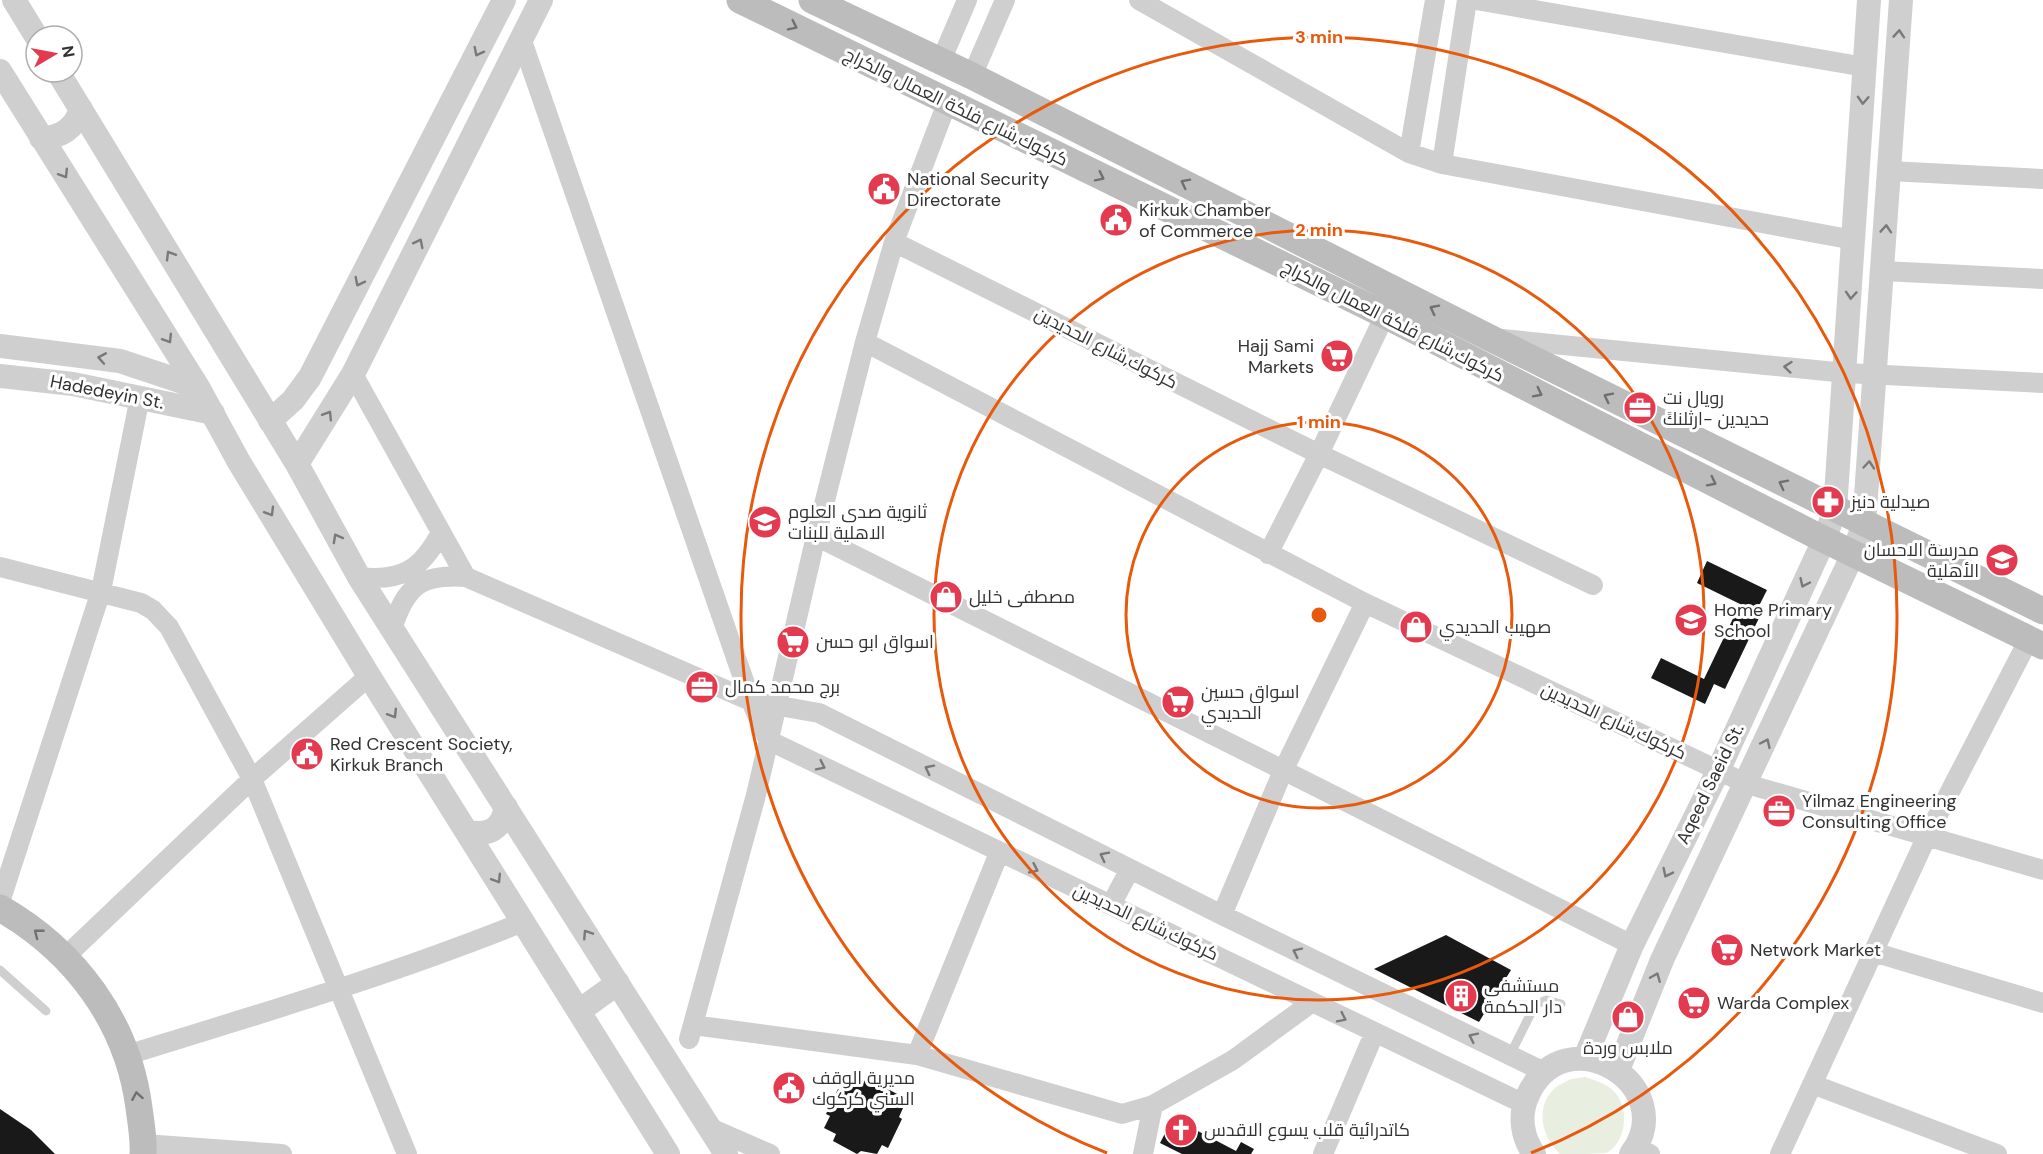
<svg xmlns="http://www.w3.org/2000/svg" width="2043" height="1154" font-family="'DM Sans',Cairo,sans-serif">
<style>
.green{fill:#e8eee0}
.building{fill:#191919}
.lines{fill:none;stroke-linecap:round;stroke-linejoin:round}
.service{stroke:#cfcfcf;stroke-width:9}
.minor{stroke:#cfcfcf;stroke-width:20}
.tertiary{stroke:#cfcfcf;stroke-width:24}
.secondary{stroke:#bcbcbc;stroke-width:27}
.oneway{stroke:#707070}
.oneway2{stroke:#797979}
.ring{fill:none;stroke:#e8590c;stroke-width:3}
.labels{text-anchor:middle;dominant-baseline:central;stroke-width:6;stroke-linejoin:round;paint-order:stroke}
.street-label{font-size:18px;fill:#323232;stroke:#fff}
.poi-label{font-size:18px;fill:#323232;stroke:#fff;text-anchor:start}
.centre{fill:#e8590c;stroke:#fff;stroke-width:3}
.ring-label{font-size:18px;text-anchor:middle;font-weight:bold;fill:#e8590c;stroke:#fff;stroke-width:6;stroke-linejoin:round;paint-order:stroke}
</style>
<rect width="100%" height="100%" fill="#fff"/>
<path class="green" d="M1585,1077C1597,1081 1609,1084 1617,1095C1629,1112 1626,1143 1606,1153C1595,1154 1573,1154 1560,1154C1538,1134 1533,1095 1567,1081C1572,1078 1580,1078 1585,1077Z"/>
<path class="building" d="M1707,561L1767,590L1755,614L1760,616L1725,689L1714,684L1705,704L1651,678L1661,658L1704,679L1740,604L1697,583Z
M1446,935L1511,970L1479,1022L1374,969Z
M850,1077L863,1084L866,1078L907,1099L899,1117L902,1119L888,1148L882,1145L877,1154L861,1151L857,1154L833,1141L836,1134L824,1128L830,1116L826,1114L838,1089L842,1092Z
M0,1109L31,1130L55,1154H0Z
M1173,1118L1236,1151L1241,1142L1254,1149L1251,1154H1182L1160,1143Z"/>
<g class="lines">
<path class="service" d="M0,970L46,1011
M1510,1055L1535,1005L1546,1000L1561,1004"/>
<path class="minor" d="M1139,0L1409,153L1442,164L1854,240
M1476,0L1865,67
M521,38L751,701L768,740L1524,1104
M941,61L967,0
M972,76L1005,0
M1409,153L1435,0
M1442,164L1467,0
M1890,171L2043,179
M894,242L1319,454L1593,585
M1883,271L2043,279
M1502,339L1846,373L2043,383
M865,342L1365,603L1747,784L2043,870
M353,374L466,577L751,701L819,713L1222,915L1544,1072
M816,536L1632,945
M1268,554L1319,454L1385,315
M0,567L141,603L153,610L169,627L252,779L407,1154
M359,577C402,582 422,569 441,532
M392,629C406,586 420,574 466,577
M0,902L101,591L140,397
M1111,905L1130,869
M1222,915L1283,771L1365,603
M1873,952L2043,1003
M65,957L252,779L369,676
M693,1025L917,1055L1122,1114L1153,1105L1233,1060L1311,1003
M689,1039L756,795L816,536L865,342L894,242L947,103
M127,1055C260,1014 394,974 523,922
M917,1055L999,853
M1812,1084L1997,1154
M710,1128L770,1154
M144,1144L282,1154
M1636,1148L1650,1154
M1143,1154L1153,1105
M1323,1154L1374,1034
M1780,1154L1927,836L2029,639"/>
<path class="tertiary" d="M14,0L36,36
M0,71L198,387L239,462L369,676L668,1154
M58,72L297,464L359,577L726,1154
M41,138C61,138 75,128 81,109
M0,346L120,361L198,387
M0,376L73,384L213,413
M270,421L293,400L310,377L504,0
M297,464L353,374L541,0
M466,831C489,837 502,829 506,807
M579,1011L618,983
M1585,1058L1632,945L1718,771L1824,540L1835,510L1869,0
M1618,1070L1662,960L1853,554L1864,524L1901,0
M1534,1154C1522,1137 1519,1116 1527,1097C1564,1012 1683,1086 1631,1154"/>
<path class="secondary" d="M740,0L1385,315L1819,537L2043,646
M812,0L972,76L1490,338L2043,611
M0,908C75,951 128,1022 139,1108C141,1123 144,1139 143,1154"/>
</g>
<defs><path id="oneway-chevron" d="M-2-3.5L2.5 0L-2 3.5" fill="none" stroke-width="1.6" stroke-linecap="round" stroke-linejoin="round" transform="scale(1.5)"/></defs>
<g class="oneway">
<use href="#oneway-chevron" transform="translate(793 26) rotate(26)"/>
<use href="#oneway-chevron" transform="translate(1100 177) rotate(26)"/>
<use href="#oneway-chevron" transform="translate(1185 183) rotate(-153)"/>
<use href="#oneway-chevron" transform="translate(1434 309) rotate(-153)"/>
<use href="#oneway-chevron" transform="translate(1538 393) rotate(27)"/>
<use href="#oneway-chevron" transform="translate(1608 397) rotate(-153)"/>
<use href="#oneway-chevron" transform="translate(1712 482) rotate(27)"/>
<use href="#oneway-chevron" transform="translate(1783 484) rotate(-153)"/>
<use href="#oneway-chevron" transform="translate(38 933) rotate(-142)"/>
<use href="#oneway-chevron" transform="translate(137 1096) rotate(-100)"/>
</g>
<g class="oneway2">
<use href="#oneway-chevron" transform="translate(1899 34) rotate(-86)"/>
<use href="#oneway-chevron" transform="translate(478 52) rotate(117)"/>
<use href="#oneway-chevron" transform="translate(1863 100) rotate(93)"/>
<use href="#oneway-chevron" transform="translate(64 174) rotate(58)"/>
<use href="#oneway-chevron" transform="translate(1886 229) rotate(-86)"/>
<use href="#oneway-chevron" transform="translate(419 243) rotate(-63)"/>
<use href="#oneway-chevron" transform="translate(170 255) rotate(-121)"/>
<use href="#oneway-chevron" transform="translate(359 282) rotate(117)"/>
<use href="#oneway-chevron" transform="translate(1851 295) rotate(94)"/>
<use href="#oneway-chevron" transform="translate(168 339) rotate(58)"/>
<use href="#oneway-chevron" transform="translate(102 358) rotate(-170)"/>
<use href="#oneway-chevron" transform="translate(1788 367) rotate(-174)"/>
<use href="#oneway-chevron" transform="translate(328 415) rotate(-58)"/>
<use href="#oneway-chevron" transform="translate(1869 465) rotate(-85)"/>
<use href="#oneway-chevron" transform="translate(270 512) rotate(59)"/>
<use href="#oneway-chevron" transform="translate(337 538) rotate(-119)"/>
<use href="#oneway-chevron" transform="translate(1804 583) rotate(115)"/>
<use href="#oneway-chevron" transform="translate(393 714) rotate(58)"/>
<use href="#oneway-chevron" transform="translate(1766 743) rotate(-65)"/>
<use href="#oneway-chevron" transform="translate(821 766) rotate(26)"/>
<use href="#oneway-chevron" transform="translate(929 769) rotate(-153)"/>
<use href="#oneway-chevron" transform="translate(1104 856) rotate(-153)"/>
<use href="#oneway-chevron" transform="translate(1034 869) rotate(25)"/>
<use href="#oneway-chevron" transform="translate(1667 873) rotate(116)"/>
<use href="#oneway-chevron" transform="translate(497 879) rotate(58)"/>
<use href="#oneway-chevron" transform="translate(587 934) rotate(-123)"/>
<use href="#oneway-chevron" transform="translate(1297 952) rotate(-154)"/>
<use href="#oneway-chevron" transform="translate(1656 977) rotate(-68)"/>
<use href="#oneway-chevron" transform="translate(1342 1018) rotate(26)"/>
<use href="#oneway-chevron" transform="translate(1473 1037) rotate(-154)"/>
</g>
<g class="ring">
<circle cx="1319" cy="615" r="193"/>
<circle cx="1319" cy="615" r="385"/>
<path d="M1107 1153A578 578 0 1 1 1531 1153"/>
</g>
<defs>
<g id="civic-disc" transform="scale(1.725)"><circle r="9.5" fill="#e33a4f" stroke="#fff"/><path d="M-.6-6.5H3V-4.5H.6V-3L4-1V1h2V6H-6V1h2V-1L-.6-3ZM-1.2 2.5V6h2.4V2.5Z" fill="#fff"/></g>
<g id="supermarket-disc" transform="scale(1.725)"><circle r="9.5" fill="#e33a4f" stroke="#fff"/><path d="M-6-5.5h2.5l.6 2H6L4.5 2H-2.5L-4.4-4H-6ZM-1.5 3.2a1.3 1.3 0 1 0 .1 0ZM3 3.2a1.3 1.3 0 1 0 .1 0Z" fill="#fff"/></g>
<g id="office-disc" transform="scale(1.725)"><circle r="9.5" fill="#e33a4f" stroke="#fff"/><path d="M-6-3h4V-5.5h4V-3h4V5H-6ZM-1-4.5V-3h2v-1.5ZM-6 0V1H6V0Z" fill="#fff"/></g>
<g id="pharmacy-disc" transform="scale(1.725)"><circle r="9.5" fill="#e33a4f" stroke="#fff"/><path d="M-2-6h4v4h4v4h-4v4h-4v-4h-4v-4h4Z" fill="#fff"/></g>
<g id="school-disc" transform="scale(1.725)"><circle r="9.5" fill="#e33a4f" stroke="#fff"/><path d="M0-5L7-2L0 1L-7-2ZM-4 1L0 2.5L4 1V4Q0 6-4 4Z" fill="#fff"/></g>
<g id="shop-disc" transform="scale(1.725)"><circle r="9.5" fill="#e33a4f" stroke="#fff"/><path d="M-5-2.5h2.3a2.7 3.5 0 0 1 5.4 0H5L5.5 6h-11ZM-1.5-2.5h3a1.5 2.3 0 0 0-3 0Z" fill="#fff"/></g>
<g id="building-disc" transform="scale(1.725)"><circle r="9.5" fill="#e33a4f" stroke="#fff"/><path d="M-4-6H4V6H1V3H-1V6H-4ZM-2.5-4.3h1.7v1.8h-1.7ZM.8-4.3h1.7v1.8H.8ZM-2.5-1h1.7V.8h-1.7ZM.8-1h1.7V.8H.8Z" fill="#fff"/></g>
<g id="church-disc" transform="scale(1.725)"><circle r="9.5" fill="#e33a4f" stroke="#fff"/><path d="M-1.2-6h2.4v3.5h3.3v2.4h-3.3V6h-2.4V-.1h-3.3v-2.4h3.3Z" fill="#fff"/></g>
</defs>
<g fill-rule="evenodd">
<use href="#civic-disc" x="884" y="189"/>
<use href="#civic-disc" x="1116" y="220"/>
<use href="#supermarket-disc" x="1337" y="356"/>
<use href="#office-disc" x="1640" y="408"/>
<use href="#pharmacy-disc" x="1828" y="502"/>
<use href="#school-disc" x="765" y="522"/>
<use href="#school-disc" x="2002" y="560"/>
<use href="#shop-disc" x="946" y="597"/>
<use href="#school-disc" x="1691" y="620"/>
<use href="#shop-disc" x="1416" y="627"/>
<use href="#supermarket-disc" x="793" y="642"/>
<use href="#office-disc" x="702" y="687"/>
<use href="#supermarket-disc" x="1178" y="702"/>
<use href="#civic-disc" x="307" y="754"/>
<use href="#office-disc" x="1779" y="811"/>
<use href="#supermarket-disc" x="1727" y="950"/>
<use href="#building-disc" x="1461" y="996"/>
<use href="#supermarket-disc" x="1694" y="1003"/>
<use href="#shop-disc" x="1628" y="1017"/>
<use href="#civic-disc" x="789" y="1088"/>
<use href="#church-disc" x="1181" y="1130"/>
</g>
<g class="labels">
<g class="street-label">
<text transform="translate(956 107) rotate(26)">كركوك,شارع فلكة العمال والكراج</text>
<text transform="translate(1393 321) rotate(27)">كركوك,شارع فلكة العمال والكراج</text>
<text transform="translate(1106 348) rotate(27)">كركوك,شارع الحديدين</text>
<text transform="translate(107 392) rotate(11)">Hadedeyin St.</text>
<text transform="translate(1614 721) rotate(25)">كركوك,شارع الحديدين</text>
<text transform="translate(1710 784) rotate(-64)">Aqeed Saeid St.</text>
<text transform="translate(1146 922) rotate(25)">كركوك,شارع الحديدين</text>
</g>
<g class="poi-label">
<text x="907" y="179">National Security<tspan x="907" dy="21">Directorate</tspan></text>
<text x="1139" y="210">Kirkuk Chamber<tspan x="1139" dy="21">of Commerce</tspan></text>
<text x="1314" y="346" text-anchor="end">Hajj Sami<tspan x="1314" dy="21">Markets</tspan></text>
<text x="1663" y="398">رويال نت<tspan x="1663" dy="21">حديدين -ارثلنكً</tspan></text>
<text x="1851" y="502">صيدلية دنيز</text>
<text x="788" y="512">ثانوية صدى العلوم<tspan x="788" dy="21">الاهلية للبنات</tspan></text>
<text x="1979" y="550" text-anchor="end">مدرسة الاحسان<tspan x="1979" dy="21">الأهلية</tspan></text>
<text x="969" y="597">مصطفى خليل</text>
<text x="1714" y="610">Home Primary<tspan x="1714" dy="21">School</tspan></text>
<text x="1439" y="627">صهيب الحديدي</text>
<text x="816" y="642">اسواق ابو حسن</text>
<text x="725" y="687">برج محمد كمال</text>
<text x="1201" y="692">اسواق حسين<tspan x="1201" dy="21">الحديدي</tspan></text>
<text x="330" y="744">Red Crescent Society,<tspan x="330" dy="21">Kirkuk Branch</tspan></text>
<text x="1802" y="801">Yilmaz Engineering<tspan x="1802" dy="21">Consulting Office</tspan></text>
<text x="1750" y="950">Network Market</text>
<text x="1484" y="986">مستشفى<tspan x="1484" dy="21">دار الحكمة</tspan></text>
<text x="1717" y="1003">Warda Complex</text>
<text x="1628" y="1048" text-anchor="middle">ملابس وردة</text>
<text x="812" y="1078">مديرية الوقف<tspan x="812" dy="21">السني كركوك</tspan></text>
<text x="1204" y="1130">كاتدرائية قلب يسوع الاقدس</text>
</g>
</g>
<circle cx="1319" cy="615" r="9" class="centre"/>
<g class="ring-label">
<text x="1319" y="43">3 min</text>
<text x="1319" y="236">2 min</text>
<text x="1319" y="428">1 min</text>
</g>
<g transform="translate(54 54) rotate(80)"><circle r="28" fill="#ffffff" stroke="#adadad" stroke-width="1.5"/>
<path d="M0-4.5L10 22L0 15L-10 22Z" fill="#e33a4f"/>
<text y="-9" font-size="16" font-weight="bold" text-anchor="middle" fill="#323232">N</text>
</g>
</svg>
